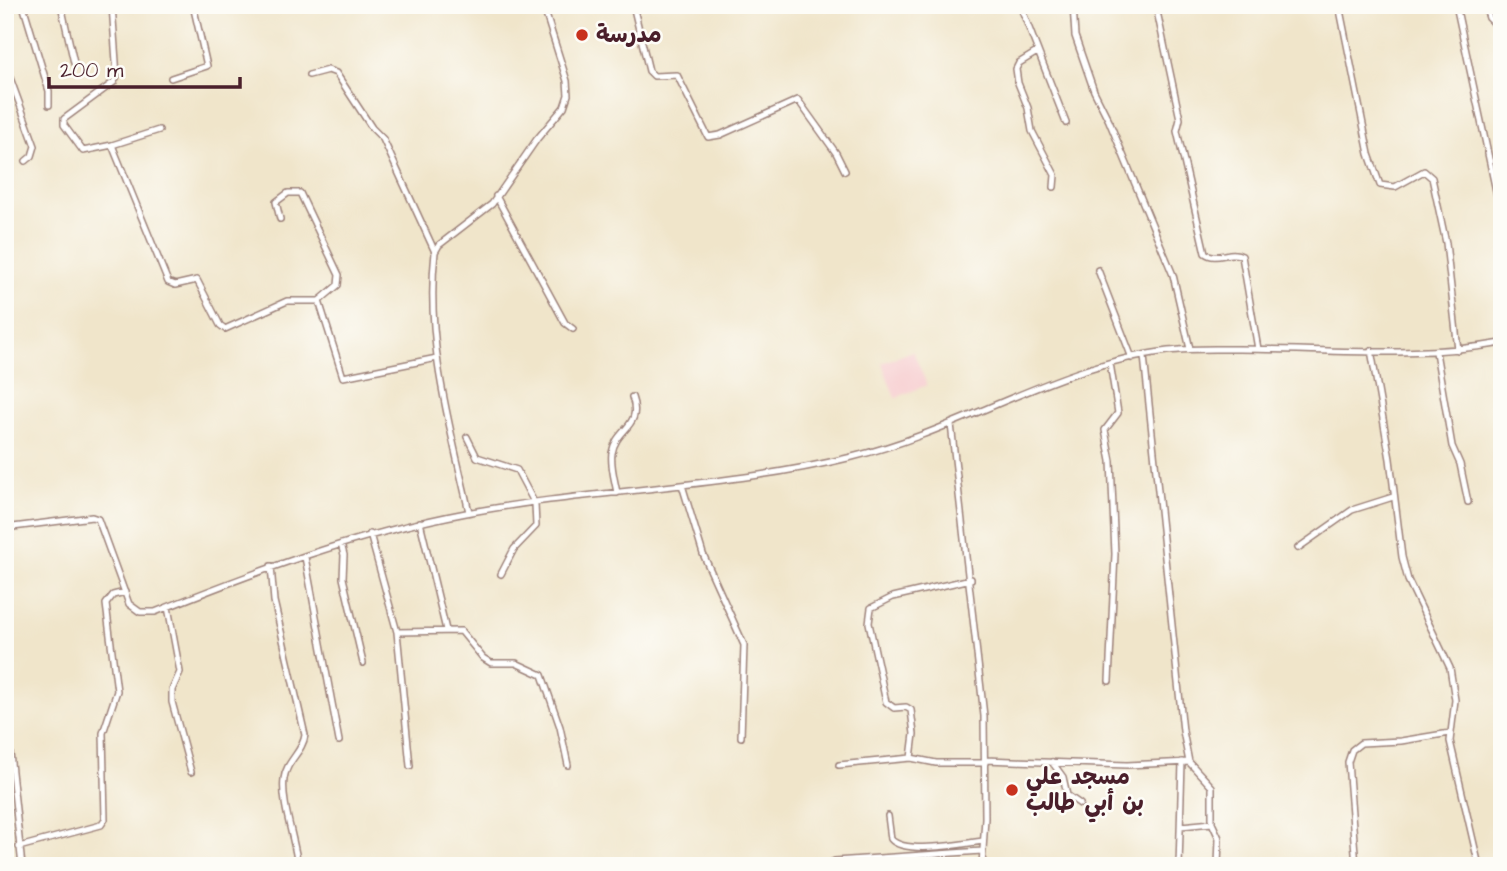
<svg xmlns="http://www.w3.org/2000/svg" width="1507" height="871" font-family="'Architects Daughter','Playpen Sans Arabic',sans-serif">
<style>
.built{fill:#f7cfd1}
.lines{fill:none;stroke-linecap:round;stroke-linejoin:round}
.street-casing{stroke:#9d827a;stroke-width:8}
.street{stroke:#fff;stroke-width:5}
.poi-dot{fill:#c8321e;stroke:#fdfcf7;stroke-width:2.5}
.labels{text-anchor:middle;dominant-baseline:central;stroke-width:5;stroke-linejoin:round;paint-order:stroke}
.poi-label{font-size:23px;font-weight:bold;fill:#4a1f2b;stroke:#fdfcf7;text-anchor:start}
</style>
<rect width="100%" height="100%" fill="#fdfcf7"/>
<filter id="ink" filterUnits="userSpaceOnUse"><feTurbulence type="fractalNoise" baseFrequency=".0143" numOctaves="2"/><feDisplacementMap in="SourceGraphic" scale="14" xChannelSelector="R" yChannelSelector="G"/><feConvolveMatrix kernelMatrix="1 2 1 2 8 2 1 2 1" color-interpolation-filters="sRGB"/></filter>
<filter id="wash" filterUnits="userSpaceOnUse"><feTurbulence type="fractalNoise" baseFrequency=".00686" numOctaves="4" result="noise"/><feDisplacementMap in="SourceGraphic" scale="28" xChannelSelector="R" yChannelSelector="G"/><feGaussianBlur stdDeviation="1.57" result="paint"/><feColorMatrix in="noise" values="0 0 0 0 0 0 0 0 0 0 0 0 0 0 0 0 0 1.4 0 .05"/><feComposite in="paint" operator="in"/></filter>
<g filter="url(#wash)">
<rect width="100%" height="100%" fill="#f0e5ca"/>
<path class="built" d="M913,351L927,385L895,398L882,363Z"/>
</g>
<g filter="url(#ink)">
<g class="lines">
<g class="street-casing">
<path id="street" d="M23,5L49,91V105
M61,5L74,63
M112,5L117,76L114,82L64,119V125L83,151L112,145L168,282L175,285L197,280L220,325L225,329L287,301H319L338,285L339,275L300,193H288L276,202L280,219
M633,5L649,71L654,76L677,75L708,137L720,135L798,100L836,153L845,171
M912,5H951
M1020,5L1066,123
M1073,5L1075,36L1094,91L1109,121L1173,275L1190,349
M1339,5L1369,154L1380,185L1395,187L1424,171L1432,178L1446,243L1458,350
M1456,5L1502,219
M1485,5L1489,18L1502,31
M1158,16L1180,119L1177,131L1205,253C1217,262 1230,249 1242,256L1258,349
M1037,52L1019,63L1016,69L1018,83L1028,108L1032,131L1055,175L1054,187
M5,64L35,146L32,156L26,161
M309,75L328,70L336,73L372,128L383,139L435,252
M171,78L207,66L193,5
M112,145L159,130
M496,196L565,323L573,329
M1098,270L1132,358
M319,301L343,377L437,358
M1371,350L1390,459L1402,557L1408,580L1450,668L1455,700L1450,741L1479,866
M1436,352L1452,446L1460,464L1468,502
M1144,356L1183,731L1189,762L1212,787V823L1219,838L1218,866
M951,424L984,716L985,818L982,866
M467,437L477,457L517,470L535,504L536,526L514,549L501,574
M682,485L703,554L744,645L741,737
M617,493C615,481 610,465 612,453C616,428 643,427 632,397
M469,512C450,426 425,342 435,252L439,245L492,204L537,139L564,107L568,95L567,81L543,5
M420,522L446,630
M5,528L92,517L98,519L129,604L140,612H155C257,571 359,533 466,513C594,489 726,488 852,457C960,431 1057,364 1168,351C1191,348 1215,349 1238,349C1326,349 1415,359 1502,343
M370,534L397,632L410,766
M341,544L344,555L343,578L363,663
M1298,548L1352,510L1393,497
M305,557L339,741
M271,566L274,601L305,735C303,752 286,761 284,779C281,803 295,840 298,866
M168,607L180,672L172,690V702L191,772
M397,632L461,631L483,658L491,663H516L542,675L560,727L568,765
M1109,681L1115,554L1111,461L1105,430L1118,413L1110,363
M5,706L22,866
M911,758L914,734L911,710L906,707L894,708L886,702L869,623L871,608L893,597L971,579
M985,760L1127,765L1189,762
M1052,762L1063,777L1067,795L1080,804
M839,765L911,758L936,763H985
M888,816L891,839C904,855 962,844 982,841
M1181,826L1212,823
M19,847L101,825L105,819L103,733L117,691L106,604L113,595L125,592
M824,866L835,861L982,851
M1179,866L1182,762
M1356,866L1348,762L1352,750L1361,743L1401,741L1450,733"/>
</g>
<use href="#street" class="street"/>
</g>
</g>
<g class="poi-dot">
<circle cx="582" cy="35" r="7"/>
<circle cx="1012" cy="790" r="7"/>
</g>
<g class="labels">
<g class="poi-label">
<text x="596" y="35">مدرسة</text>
<text x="1026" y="777">مسجد علي<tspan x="1026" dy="26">بن أبي طالب</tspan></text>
</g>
</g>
<rect width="1507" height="871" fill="none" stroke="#fdfcf7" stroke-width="28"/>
<path d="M49 77v10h191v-10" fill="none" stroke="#4a1f2b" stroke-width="3.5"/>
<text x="60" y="77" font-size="21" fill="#4a1f2b" stroke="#fdfcf7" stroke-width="5" paint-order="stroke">200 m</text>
</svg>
